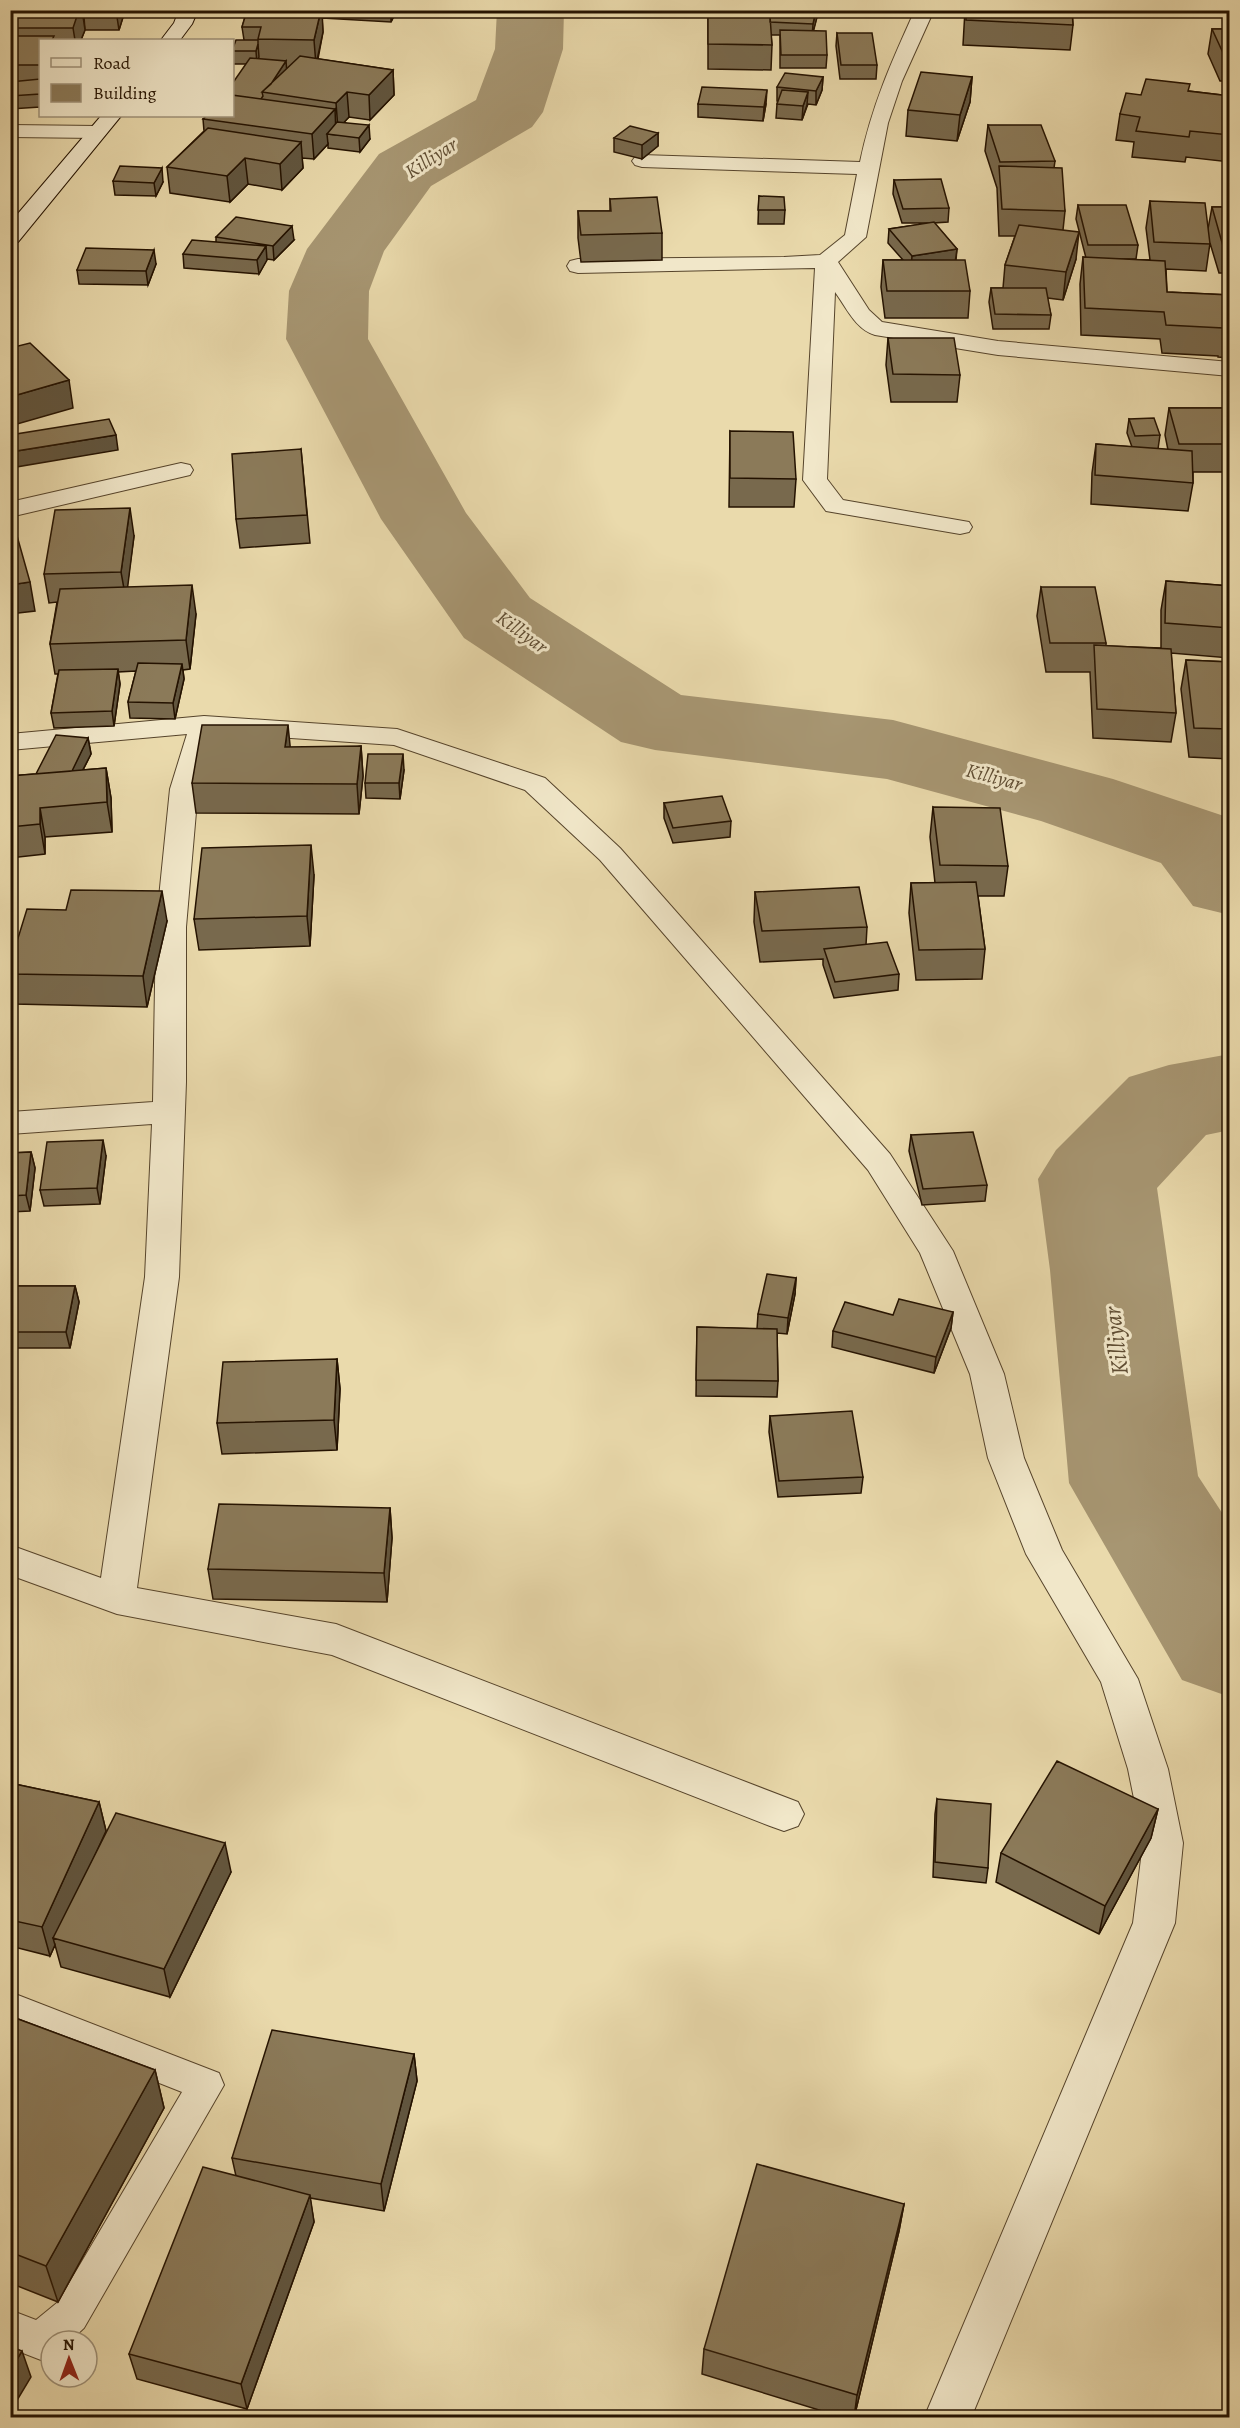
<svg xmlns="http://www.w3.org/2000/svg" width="1240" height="2428" font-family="Alegreya,serif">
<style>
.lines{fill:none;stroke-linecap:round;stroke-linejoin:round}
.river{fill:#a79672;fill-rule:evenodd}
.lane-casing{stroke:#56442b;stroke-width:2}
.street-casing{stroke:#56442b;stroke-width:2}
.secondary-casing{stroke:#241200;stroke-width:2}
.lane{fill:#f1e7c9;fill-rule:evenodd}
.street{fill:#f1e7c9;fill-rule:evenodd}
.secondary{fill:#f1e7c9;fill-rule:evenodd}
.wall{fill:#78694d;stroke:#241200;stroke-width:1.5}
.shaded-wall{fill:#61553e;stroke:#241200;stroke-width:1.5}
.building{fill:#8b7a59;stroke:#241200;stroke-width:1.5}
.labels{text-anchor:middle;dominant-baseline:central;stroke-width:6;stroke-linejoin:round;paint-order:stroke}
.far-water-label{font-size:20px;font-style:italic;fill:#5f4d33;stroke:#f1e7c9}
.water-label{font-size:24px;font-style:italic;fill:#5f4d33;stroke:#f1e7c9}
</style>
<rect width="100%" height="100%" fill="#eadaac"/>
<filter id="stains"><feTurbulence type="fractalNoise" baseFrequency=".00333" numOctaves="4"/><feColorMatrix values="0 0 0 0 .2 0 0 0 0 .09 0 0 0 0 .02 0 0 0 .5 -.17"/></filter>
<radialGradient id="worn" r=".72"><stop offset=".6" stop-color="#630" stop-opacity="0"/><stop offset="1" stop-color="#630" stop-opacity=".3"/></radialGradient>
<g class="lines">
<path class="river" d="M497,10H564L563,49L543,112L532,127L431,186L384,251L369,291L368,339L466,513L530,598L681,695L893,720L1113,779L1230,818V915L1193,906L1161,863L1041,821L887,779L655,750L621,742L464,638L381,519L286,339L289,291L307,249L379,154L476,100L495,49Z
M1230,1054V1130L1206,1135L1157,1188L1198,1476L1230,1525V1697L1182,1680L1069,1483L1050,1270L1038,1179L1056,1150L1129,1077L1169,1065Z"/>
<g class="lane-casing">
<path id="lane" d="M10,1992L219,2073L224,2085L84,2328L70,2341H51V2356L41,2360L10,2348V2310L36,2320L58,2302L182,2092L10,2024Z"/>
</g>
<g class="street-casing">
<path id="street" d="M915,10H934L902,81L888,123L866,237L838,262L869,310L882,322L998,341L1230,362V376L998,355L875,335C856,330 846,307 835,292L827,479L843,500L969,522L972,527L969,532L960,534L826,511L803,480L815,268L578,273L570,271L567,266L570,261L578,259L784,257L820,255L845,235L857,174L642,167L635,165L632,161L635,157L642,155L860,162C872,105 891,63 915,10Z
M10,125L97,126L104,128L107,132L104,136L97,138L10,137Z
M181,463L190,465L193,470L190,475L10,517V502Z
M204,716L397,729L545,778L620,848L890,1154L953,1251L1004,1374L1024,1458L1062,1550L1138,1679L1168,1769L1183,1843L1175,1923L971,2418H924L1133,1923L1143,1843L1128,1769L1101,1682L1026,1554L988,1458L970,1374L920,1253L868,1170L600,860L525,790L394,745L215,733L198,789L186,927V1082L179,1277L137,1588L336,1624L349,1629L798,1802L804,1814L798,1826L784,1831L770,1826L332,1655L117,1614L10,1575V1545L101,1578L145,1277L152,1124L10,1134V1112L153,1102L156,927L170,789L187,734L10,750V734Z"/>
</g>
<g class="secondary-casing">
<path id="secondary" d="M179,10H198L192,24L180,40H161L174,23Z
M101,116H121L18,242L10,243V223Z"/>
</g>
<use href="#lane" class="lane"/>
<use href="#street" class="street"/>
<use href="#secondary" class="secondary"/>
</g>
<path class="wall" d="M10,10L85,30L81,40H40V107L10,109Z
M86,10H123L124,14L119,30H85L84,17Z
M226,10H397L391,22L322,18L323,32L318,59L393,70L394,95L370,120L349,117L344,122L370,139L360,152L328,148V144L314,159L302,158L303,168L282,190L248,184L230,202L170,193L167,167L204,131L203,119L232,116L246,64H233L232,50L244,40L242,27L247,11L226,12Z
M740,10H817V17L813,31L827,55L826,68H780V35H771L772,45L771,70L708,69V16H738Z
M965,10H1072L1073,25L1070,50L963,45Z
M1212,29H1230V95H1224L1225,81H1220L1208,54Z
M837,33L877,65L876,79H840L836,46Z
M823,77L822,90L816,105L808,104L802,120L776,118L777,104L778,101H777V87Z
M972,77L970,102L957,141L906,136L908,110Z
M1189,91L1230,96V162L1186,157L1185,162L1132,157L1134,142L1116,140L1120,114L1141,95Z
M698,104H766L763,121L698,117Z
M988,125L1055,161L1054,168L1065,211L1063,230L1076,259L1063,300L1047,298L1051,315L1049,329H993L989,302L991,288H1003L1005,265L1015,236H999L997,188L985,151Z
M658,133V146L642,159L614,152V138Z
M894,180L949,208L948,222L934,223L957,249L956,260L970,291L968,318H885L881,287L883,260H903L888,243L889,229L930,223H902L893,194Z
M113,181L163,182L156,196L115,195Z
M759,196L785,210L784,224H758Z
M610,199L662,233V260L581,262L578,238V211H610Z
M1150,201L1208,229L1212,207H1230V273H1219L1210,243L1206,271L1166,269L1167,292L1230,295V358L1218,357V356L1162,353L1160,339L1081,335L1080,284L1083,257L1086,258L1076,219L1078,205L1138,245L1136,259H1113L1150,260L1146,228Z
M216,237L294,240L274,260L267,259L259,274L184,268L183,254L216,242Z
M156,264L148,285L79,284L77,270Z
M888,338L960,375L957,402H891L886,365Z
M1169,408H1230V472H1193V483L1188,511L1091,504L1092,473L1096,444L1132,447L1127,433L1129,419L1160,435L1158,449L1168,450L1165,435Z
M730,431L796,479L794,507H729Z
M301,449L310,543L240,548L236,519Z
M134,536L127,587L196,614L190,669L183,670L184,679L175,719L130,718L128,702L136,671L118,672L120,684L114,726L54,728L51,713L58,674H55L50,644L57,602L49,603L44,574Z
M1166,581L1230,586V658L1171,653L1176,713L1171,742L1093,738L1090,672H1046L1037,616L1041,587L1106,643V646L1161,648V610Z
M1186,660L1230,662V759L1189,757L1181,689Z
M88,738L91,754L83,770L106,768L111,798L112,832L45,837V854L10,858V776L36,774Z
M361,746L363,776L359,814L196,813L192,783Z
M404,770L400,799L366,798L365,783Z
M664,803L731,821L730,837L673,843L664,818Z
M933,807L1008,866L1004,896H978L985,949L982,979L916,980L909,913L911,883H935L930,837Z
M314,875L310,946L199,950L194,919Z
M755,892L867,927L866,945L899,974L898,990L834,998L823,965V959L760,962L754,922Z
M167,921L147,1007L14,1004L10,988V964Z
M911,1135L987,1185L985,1201L922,1205L909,1151Z
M31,1152L35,1168L30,1211L10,1212V1153Z
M106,1156L100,1204L44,1206L40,1190Z
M796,1278L795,1294L787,1334L777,1333L778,1381L777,1397L696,1396L697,1327L757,1329L758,1314Z
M10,1286H75L79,1302L70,1348H10Z
M953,1312L951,1328L934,1373L832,1347L833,1331L893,1315Z
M337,1359L340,1389L337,1450L222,1454L217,1423Z
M770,1416L863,1477L861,1493L778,1497L769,1432Z
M390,1508L392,1538L387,1602L213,1599L208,1569Z
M10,1783L99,1802L106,1831L95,1855L231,1872L170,1997L61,1967L55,1945L50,1956L10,1946Z
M937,1799L988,1868L986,1883L933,1877L935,1814Z
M1158,1809L1151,1838L1099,1934L996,1882L1001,1853Z
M1230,1923V1956L1224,1955Z
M10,2016L155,2070L164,2108L58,2302L10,2283Z
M414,2054L417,2081L384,2211L310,2198L314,2222L247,2409L137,2379L129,2354L236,2176L232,2158Z
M904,2204L899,2231L854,2418H845L702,2374L704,2349Z"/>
<path class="shaded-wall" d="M73,10H82L85,30L81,40H75L73,28Z
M119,10H123L124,14L119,30L117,17Z
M321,10H322L323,32L316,65L314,40Z
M391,10H397L391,22Z
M816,10H817V17L812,37L813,24Z
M258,44L259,57L257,64L256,51Z
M286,61L287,74L265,92Z
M393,70L394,95L370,120L369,95Z
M823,77L822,90L816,105V91Z
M972,77L970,102L957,141L960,115Z
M767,90L766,104L763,121L764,107Z
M347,92L349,117L338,129L336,103Z
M808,92L807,105L802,120L803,106Z
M335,109L336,135L327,134L328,144L314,159L312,134Z
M369,125L370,139L360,152L359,138Z
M658,133V146L642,159V145Z
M301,142L303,168L282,190L280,164Z
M245,158L248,184L230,202L227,176Z
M162,168L163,182L156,196L154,183Z
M292,226L294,240L274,260L273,246Z
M1079,232L1076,259L1063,300L1066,272Z
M266,246L267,260L259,274L257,260Z
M957,249L955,263L911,270L912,256Z
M154,250L156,264L148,285L146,271Z
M69,380L73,408L10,426V397Z
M116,435L118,450L10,468V452Z
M130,508L134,536L126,600L121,572Z
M30,582L35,611L10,614V585Z
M192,585L196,614L190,669L186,640Z
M182,664L184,679L175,719L173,703Z
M118,669L120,684L114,726L112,711Z
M288,725L291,755L285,747Z
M88,738L91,754L71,793L68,778Z
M361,746L363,776L359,814L357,784Z
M403,754L404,770L400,799L399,783Z
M106,768L111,798L112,832L107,802Z
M40,808L45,837V854L40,824Z
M311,845L314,875L310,946L307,916Z
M162,891L167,921L147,1007L143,976Z
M103,1140L106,1156L100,1204L97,1188Z
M31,1152L35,1168L30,1211L26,1195Z
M796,1278L795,1294L787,1334L788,1318Z
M75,1286L79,1302L70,1348L66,1332Z
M953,1312L951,1328L934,1373L936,1357Z
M337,1359L340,1389L337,1450L334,1420Z
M390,1508L392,1538L387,1602L384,1573Z
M99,1802L106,1831L57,1939L53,1938L55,1945L50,1956L42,1927Z
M1158,1809L1151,1838L1099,1934L1105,1906Z
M225,1843L231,1872L170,1997L164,1969Z
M414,2054L417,2081L384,2211L381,2184Z
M155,2070L164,2108L58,2302L46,2266Z
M310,2195L314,2222L247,2409L241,2384Z
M904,2204L899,2231L854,2418L857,2395Z
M22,2351L31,2377L10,2412V2371Z"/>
<path class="building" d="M10,10H79L73,28H10Z
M86,10H119L117,17H84Z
M247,10H321L314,40L258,39L261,27H242Z
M740,10H816L813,24L770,22V16H738Z
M966,10H1072L1073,25L966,20Z
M708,16H770L772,45L708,44Z
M1212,29H1230V55H1224Z
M780,30L826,31L827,55H781Z
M837,33H872L877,65H841Z
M10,36H54L52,40H105H40V65H10Z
M236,40H258V44L256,51H232Z
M300,56L393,70L369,95L347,92L336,103L262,92Z
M250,58L286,61L271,84L262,92L263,96L261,99L232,95V84Z
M1226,70L1230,71V82H1226Z
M921,72L972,77L960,115L908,110Z
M785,73L823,77L816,91L777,87Z
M40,79V94L10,96V82Z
M1146,79L1190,84L1188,91L1230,96V135L1190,131L1189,137L1136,131L1140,117L1120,114L1126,93L1141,95Z
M702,87L767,90L764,107L698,104Z
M782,90L808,92L803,106L777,104Z
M232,95L335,109L312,134L203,119L206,116H232Z
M337,122L369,125L359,138L327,134Z
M988,125H1041L1055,161L1000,162Z
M630,126L658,133L642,145L614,138Z
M208,128L301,142L280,164L245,158L227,176L167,167Z
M120,166L162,168L154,183L113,181Z
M999,166L1062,168L1065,211L1002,209Z
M941,179L949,208L903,209L894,180Z
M759,196L784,197L785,210H758Z
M657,197L662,233L581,235L578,211H611L610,199Z
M1150,201L1205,203L1210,244L1154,242Z
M1078,205H1126L1138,245H1088Z
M1212,207H1230V246H1223Z
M236,217L292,226L273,246L216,237Z
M934,222L957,249L912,256L889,229Z
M1019,225L1079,232L1066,272L1005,265Z
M192,240L266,246L257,260L183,254Z
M86,248L154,250L146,271L77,270Z
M1083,257L1165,261L1167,292L1230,295V330H1223V328L1166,325L1164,312L1085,308Z
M883,260H965L970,291H887Z
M991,288H1046L1051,315L995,314Z
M888,338H954L960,375L893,374Z
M30,343L69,380L10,397V348Z
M1169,408H1230V444H1179Z
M1154,418L1160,435L1135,436L1129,419Z
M109,419L116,435L10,452V435Z
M730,431L793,432L796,479L730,478Z
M1096,444L1192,451L1193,483L1095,475Z
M301,449L307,515L236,519L232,454Z
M130,508L121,572L44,574L55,510Z
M12,518L30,582L10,585V519Z
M1166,581L1230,586V628L1165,623Z
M192,585L186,640L50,644L60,589Z
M1041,587H1095L1106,643H1050Z
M1094,645L1171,649L1176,713L1097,709Z
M1186,660L1230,662V729L1194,728Z
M138,663L182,664L173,703L128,702Z
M118,669L112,711L51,713L59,670Z
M202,725H288L285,747L361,746L357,784L192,783Z
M56,735L88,738L72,771L36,774Z
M368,754H403L399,783H365Z
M106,768L107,802L40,808V824L10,827V776Z
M722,796L731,821L673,828L664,803Z
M933,807L1000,808L1008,866L940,865Z
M311,845L307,916L194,919L202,848Z
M976,882L985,949L919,950L911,883Z
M859,887L867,927L762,931L755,892Z
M71,890L162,891L143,976L10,974V964L27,909L66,910Z
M887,942L899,974L835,982L824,949Z
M973,1132L987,1185L923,1189L911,1135Z
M103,1140L97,1188L40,1190L47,1142Z
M31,1152L26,1195L10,1196V1153Z
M767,1274L796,1278L788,1318L758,1314Z
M10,1286H75L66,1332H10Z
M899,1299L953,1312L936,1357L833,1331L845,1302L893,1315Z
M697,1327L777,1329L778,1381L696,1380Z
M337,1359L334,1420L217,1423L223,1362Z
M852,1411L863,1477L779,1481L770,1416Z
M219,1504L390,1508L384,1573L208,1569Z
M1057,1761L1158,1809L1105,1906L1001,1853Z
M10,1783L99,1802L42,1927L10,1920Z
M937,1799L991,1804L988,1868L935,1862Z
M116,1813L225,1843L164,1969L53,1938Z
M10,2016L155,2070L46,2266L10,2252Z
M272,2030L414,2054L381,2184L232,2158Z
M757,2164L904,2204L857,2395L704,2349Z
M203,2167L310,2195L241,2384L129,2354Z
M10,2346L22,2351L10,2371Z"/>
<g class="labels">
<g class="far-water-label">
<text transform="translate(431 158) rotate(-33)">Killiyar</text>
<text transform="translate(522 632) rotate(36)">Killiyar</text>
<text transform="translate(994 777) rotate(15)">Killiyar</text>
</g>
<g class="water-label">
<text transform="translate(1116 1341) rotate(-97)">Killiyar</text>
</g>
</g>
<rect width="1240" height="2428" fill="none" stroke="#eadaac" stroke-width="36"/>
<rect x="12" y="12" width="1216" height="2404" fill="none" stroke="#241200" stroke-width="3"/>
<rect x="18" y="18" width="1204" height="2392" fill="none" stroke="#241200" stroke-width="1.5"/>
<rect x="39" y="39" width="195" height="78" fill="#f1e7c9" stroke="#9f9279" stroke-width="1.5"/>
<rect x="51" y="58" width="30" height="9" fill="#f1e7c9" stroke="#9f9279" stroke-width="1.5"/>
<text x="93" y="69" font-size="18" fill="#241200">Road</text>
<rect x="51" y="84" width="30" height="18" fill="#8b7a59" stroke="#9f9279" stroke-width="1.5"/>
<text x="93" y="99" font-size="18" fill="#241200">Building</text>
<g transform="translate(69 2359) rotate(359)"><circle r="28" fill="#f1e7c9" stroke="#9f9279" stroke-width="1.5"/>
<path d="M0-4.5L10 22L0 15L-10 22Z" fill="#8f2418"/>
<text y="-9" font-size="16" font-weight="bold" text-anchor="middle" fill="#241200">N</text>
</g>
<rect width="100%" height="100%" filter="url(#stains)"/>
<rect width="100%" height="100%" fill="url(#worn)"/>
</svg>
